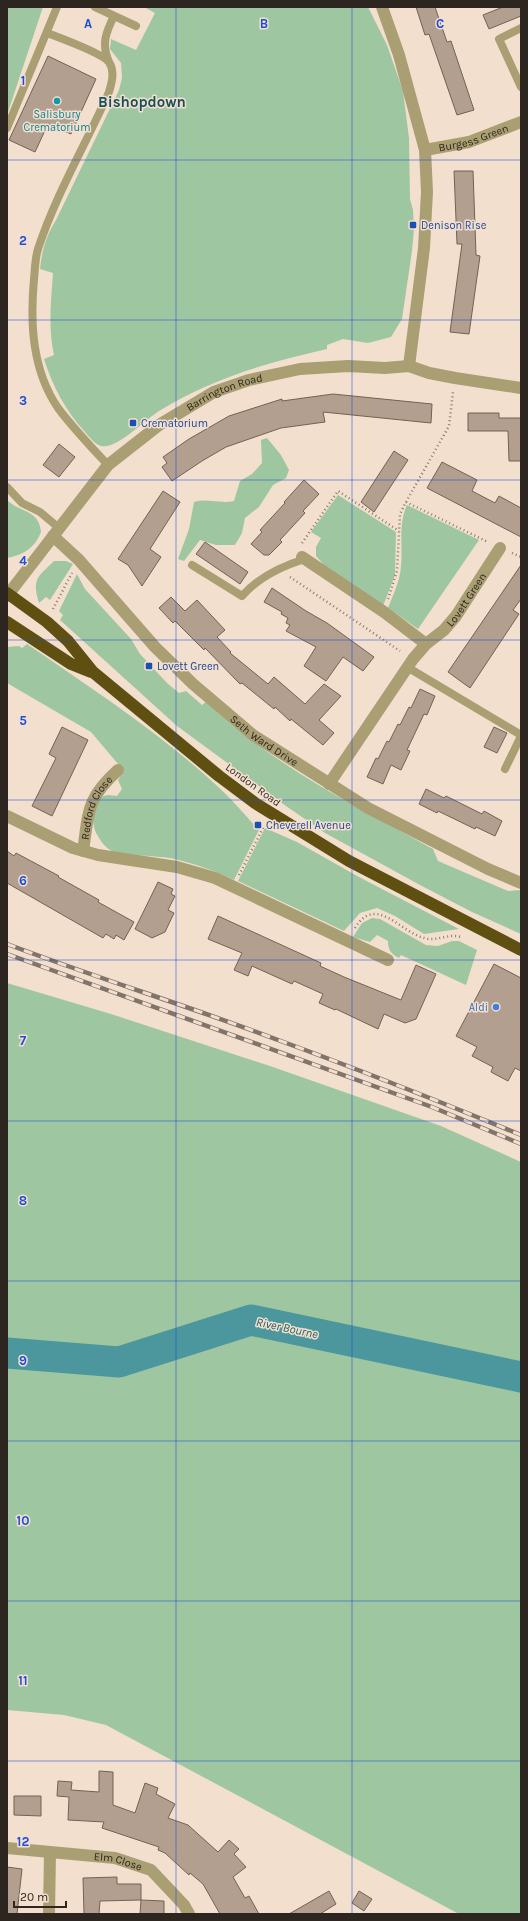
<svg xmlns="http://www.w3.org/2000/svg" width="528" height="1921" font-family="Karla,sans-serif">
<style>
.green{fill:#9ec7a1}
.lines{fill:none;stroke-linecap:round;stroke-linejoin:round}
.river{stroke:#4c979e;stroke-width:31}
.building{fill:#b29f90;stroke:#736253}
.path{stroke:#887b70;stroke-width:2.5;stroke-dasharray:1 3;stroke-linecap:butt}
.lane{stroke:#aa9e73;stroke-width:8}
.street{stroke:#aa9e73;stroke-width:12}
.highway{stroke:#5f5011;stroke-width:12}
.rail-casing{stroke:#81746a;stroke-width:4.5}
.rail{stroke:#f3dfce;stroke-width:3;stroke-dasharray:9;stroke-linecap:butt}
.grid{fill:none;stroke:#1d4ed8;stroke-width:1;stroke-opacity:0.55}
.culture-dot{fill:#0f9aa8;stroke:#f3dfce;stroke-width:1.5}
.transit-dot{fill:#1a4fb4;stroke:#f3dfce;stroke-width:1.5}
.shop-dot{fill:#3f7fe0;stroke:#f3dfce;stroke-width:1.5}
.labels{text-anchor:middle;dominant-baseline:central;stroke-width:3;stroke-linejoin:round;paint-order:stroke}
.culture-label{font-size:11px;fill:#0d838f;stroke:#f3dfce}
.street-label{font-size:11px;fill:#2d2620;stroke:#f3dfce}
.transit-label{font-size:11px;fill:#164399;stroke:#f3dfce;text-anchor:start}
.shop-label{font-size:11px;fill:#366cbe;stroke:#f3dfce;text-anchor:end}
.water-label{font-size:12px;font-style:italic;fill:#1b5a60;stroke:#f3dfce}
.district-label{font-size:15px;font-weight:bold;fill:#174f5b;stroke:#f3dfce}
.grid-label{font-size:13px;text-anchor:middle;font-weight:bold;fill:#1d4ed8;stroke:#f3dfce;stroke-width:3;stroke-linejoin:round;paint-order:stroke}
</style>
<rect width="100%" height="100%" fill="#f3dfce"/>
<path class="green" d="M7,7H43L7,115Z
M144,7H368L387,45L403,91L409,138L410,199L413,210L414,229L412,251L402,319L391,337L368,343L343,339L327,345V349C266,363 213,378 159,411C146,419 116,450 101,446C95,444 89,437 85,432C65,410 53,387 44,359L54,355C48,328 51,301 53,273L40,269C42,250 46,236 56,220L119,90L122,78L121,63L110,49L111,39L136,50L155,13Z
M267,438L281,455L289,470L286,478L273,485L259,507L245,518L242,533L235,545H216L200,540L184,561L178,559L189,529L194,502C207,498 220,504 234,501L240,481L252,474L262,463L261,440Z
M338,495L396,532L395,575L383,606L325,566L316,556V547L321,538L311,532Z
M7,500C20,513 39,509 41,532C35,548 23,555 7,558Z
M407,505L479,540L418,629L388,608C393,595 400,581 401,566C403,545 398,525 407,505Z
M54,561H66L73,564L50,600L46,597L39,603C31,578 39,576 54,561Z
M77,574L85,589L131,639L140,654L167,683L179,693L186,691L202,705L206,702C272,765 354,805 433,849L438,861L508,891L521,890V934L472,912L420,885L325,833L286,806L177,726L60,620L63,615L59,611Z
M27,644C91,688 157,731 215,784C231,798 245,815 259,830L234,880C213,870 193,863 170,858C156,856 122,855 112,851C106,848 102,843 99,838C89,823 94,812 100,797L108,795L117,796L122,789L118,780L124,771L91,732L7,683V647L19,646L22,648Z
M265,828L297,842L359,877L459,929L424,934L395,916L377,908L360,913L344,931L238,881Z
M372,918L380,919L426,945L438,946L452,941H459L477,950L466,985L401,955L399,958C391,954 388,950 388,941L377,935L370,942L353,937L362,923Z
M7,983L111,1014L270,1066L441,1126L521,1162V1914H459L106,1725L64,1715L7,1710Z"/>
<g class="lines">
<path class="river" d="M7,1353L119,1362L251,1320L521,1377"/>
</g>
<path class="building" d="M416,7H435L447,42L451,41L474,110L457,115L429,34L425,35Z
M503,7H521V16L489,29L483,15Z
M48,56L96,79L71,134L48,124L35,152L9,140Z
M454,171H473L476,255L480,256L469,334L450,332L462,244H457Z
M333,394L432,404L431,423L323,412L325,422L281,428L226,447L202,461L172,481L162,467L167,463L163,457L189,439L229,416L282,399V401Z
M468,413H499V418H521V461H509L508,431H468Z
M59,444L75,457L59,477L43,465Z
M394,451L408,460L374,512L361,502Z
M442,462L477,480L472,491L495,503L499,496L521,508V537L427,488Z
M304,480L319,494L303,511L305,513L280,540L282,542L269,555H264L251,544L262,532L260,530L285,503L284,502Z
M163,491L180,502L150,549L161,557L142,586L128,565L118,559Z
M205,542L248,572L240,584L196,554Z
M521,565V599L513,610L519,614L470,688L448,672Z
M272,588L306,611L327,623L374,657L363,671L343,657L326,681L304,666L316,647L286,631L290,625L286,623L288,618L281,614L282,612L264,602Z
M171,597L185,611L197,600L225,630L217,637L231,652L230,653L268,684L274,677L305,704L324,684L341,696L319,720L334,733L323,745L291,719L290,721L275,707L274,709L242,683L240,684L205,648L204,650L175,621L173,623L159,608Z
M420,689L435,696L427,715L424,714L407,750L410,751L401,770L391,765L383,784L367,777L376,758L378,759L387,741L389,742L398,724L400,725L409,707L411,708Z
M62,727L88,740L52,816L32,806L56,758L49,754Z
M494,727L507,733L497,753L484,747Z
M426,789L444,798L446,796L482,814L484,811L502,821L495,836L476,827L475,829L438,811L437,813L419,804Z
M7,851L14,856L16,853L59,876L58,877L99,900L98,902L134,922L124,940L116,935L114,939L106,934L103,938L7,883Z
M158,882L173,889L171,894L175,896L168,910L174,913L165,932L152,938L135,929Z
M218,916L321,963L320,966L344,977L401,1000L416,965L436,974L416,1019L405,1023L384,1014L378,1029L336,1009L335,1010L319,1003L323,994L294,981L292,984L252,966L248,976L234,970L242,953L208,939Z
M494,964L521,978V1071L515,1068L508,1081L491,1072L493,1067L472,1056L477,1047L456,1036Z
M99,1771L113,1772V1805L135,1813L145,1783L158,1788L156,1794L175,1804L168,1818L188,1825L218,1852L229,1840L239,1849L234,1854L246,1867L233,1877L245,1898L249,1896L259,1914H220L203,1884L190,1873L189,1875L165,1853L158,1850L159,1847L102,1828L104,1822L68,1820L69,1797L57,1796L58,1781L72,1782L71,1790L99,1792Z
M14,1796H41V1816L14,1815Z
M7,1867L22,1869L17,1914H7Z
M117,1877V1884H141V1900L100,1901L99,1914H84L83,1878Z
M329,1891L336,1904L320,1914H289Z
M359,1891L372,1899L364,1911L352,1903Z
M141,1900L164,1901V1914H140Z"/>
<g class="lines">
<path class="path" d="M406,502L488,542
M302,543L338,491L399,531
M512,553L521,557
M290,577L400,651
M388,599L397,571L400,514L406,502L449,426L453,392
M53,609L72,573
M239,875L264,826
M355,928C376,894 400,932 424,938C436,942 449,933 461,937"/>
<path class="lane" d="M95,7L136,26
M521,28L499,39L521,87
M47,33C60,38 102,53 109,62C115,71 112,82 109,92C86,144 56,194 38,249C35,258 35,270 34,279C30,323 32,370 58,408C73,428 91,447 108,465
M109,62C101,44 106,32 114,16
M7,128L57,7
M7,487L22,503L40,512L59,528
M192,565L242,596C258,578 282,566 305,559
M407,667L521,735
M505,769L521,736"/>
<g class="street">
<path d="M382,7L399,55L425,150L427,192L424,248L409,366"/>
<path id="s1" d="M425,150L469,142L521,122"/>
<path id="s2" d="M53,536L79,560L155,647L193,684L253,735L368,808L488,869L521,883"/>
<path d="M302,557L384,612L426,644"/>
<path id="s3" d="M7,596L108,465L159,425L214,392L249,380L300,369L348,366L385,368L409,366L429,373L455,378L521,388"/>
<path id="s4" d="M329,784L413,659L426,644L444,630L456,616L500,548"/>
<path d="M7,816L73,848L98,855L177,867L215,878L388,960"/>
<path id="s5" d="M83,851C89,811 86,799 118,770"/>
<path id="s6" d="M7,1848L115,1858L151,1870L184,1905L189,1914"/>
<path d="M49,1914L50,1852"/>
</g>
<path class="highway" d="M7,593L47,622L68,641L93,672L219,776L255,803L349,861L521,950
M7,622L71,664L91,672"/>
<g class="rail-casing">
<path id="rail" d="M7,944C97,978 188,1006 278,1040C360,1070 441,1102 521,1135
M7,954L432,1107L521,1144"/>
</g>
<use href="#rail" class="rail"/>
</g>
<path class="grid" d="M176,7V1914M352,7V1914M7,160H521M7,320H521M7,480H521M7,640H521M7,800H521M7,960H521M7,1121H521M7,1281H521M7,1441H521M7,1601H521M7,1761H521"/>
<circle class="culture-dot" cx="57" cy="101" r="4"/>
<g class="transit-dot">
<rect x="409" y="221" width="8" height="8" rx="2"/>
<rect x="129" y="419" width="8" height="8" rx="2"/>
<rect x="145" y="662" width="8" height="8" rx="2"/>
<rect x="254" y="821" width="8" height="8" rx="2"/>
</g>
<circle class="shop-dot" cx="496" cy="1007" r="4"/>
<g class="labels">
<g class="culture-label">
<text x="57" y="114">Salisbury<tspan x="57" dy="13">Crematorium</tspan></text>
</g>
<g class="street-label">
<text stroke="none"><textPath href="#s1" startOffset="50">Burgess Green</textPath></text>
<text stroke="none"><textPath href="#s3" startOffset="304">Barrington Road</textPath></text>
<text stroke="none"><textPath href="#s4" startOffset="231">Lovett Green</textPath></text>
<text stroke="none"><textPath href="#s2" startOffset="295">Seth Ward Drive</textPath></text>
<text transform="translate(253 785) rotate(36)">London Road</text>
<text stroke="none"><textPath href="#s5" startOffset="46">Redford Close</textPath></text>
<text stroke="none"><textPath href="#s6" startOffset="112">Elm Close</textPath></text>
</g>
<g class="transit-label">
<text x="421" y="225">Denison Rise</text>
<text x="141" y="423">Crematorium</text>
<text x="157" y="666">Lovett Green</text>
<text x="266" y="825">Cheverell Avenue</text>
</g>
<g class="shop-label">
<text x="488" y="1007">Aldi</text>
</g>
<g class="water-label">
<text transform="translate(287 1328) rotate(12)">River Bourne</text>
</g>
<g class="district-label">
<text x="142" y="102">Bishopdown</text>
</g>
</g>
<g class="grid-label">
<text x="88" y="28">A</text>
<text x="264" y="28">B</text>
<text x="440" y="28">C</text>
<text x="23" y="85">1</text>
<text x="23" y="245">2</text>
<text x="23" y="405">3</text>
<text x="23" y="565">4</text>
<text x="23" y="725">5</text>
<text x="23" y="885">6</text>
<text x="23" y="1045">7</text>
<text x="23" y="1205">8</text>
<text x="23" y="1365">9</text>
<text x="23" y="1525">10</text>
<text x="23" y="1685">11</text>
<text x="23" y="1846">12</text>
</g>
<rect width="528" height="1921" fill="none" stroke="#2d2620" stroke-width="16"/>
<path d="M14 1901v6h52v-6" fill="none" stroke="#2d2620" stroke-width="2"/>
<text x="20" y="1901" font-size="12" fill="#2d2620" stroke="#f3dfce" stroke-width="3" paint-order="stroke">20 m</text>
</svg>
